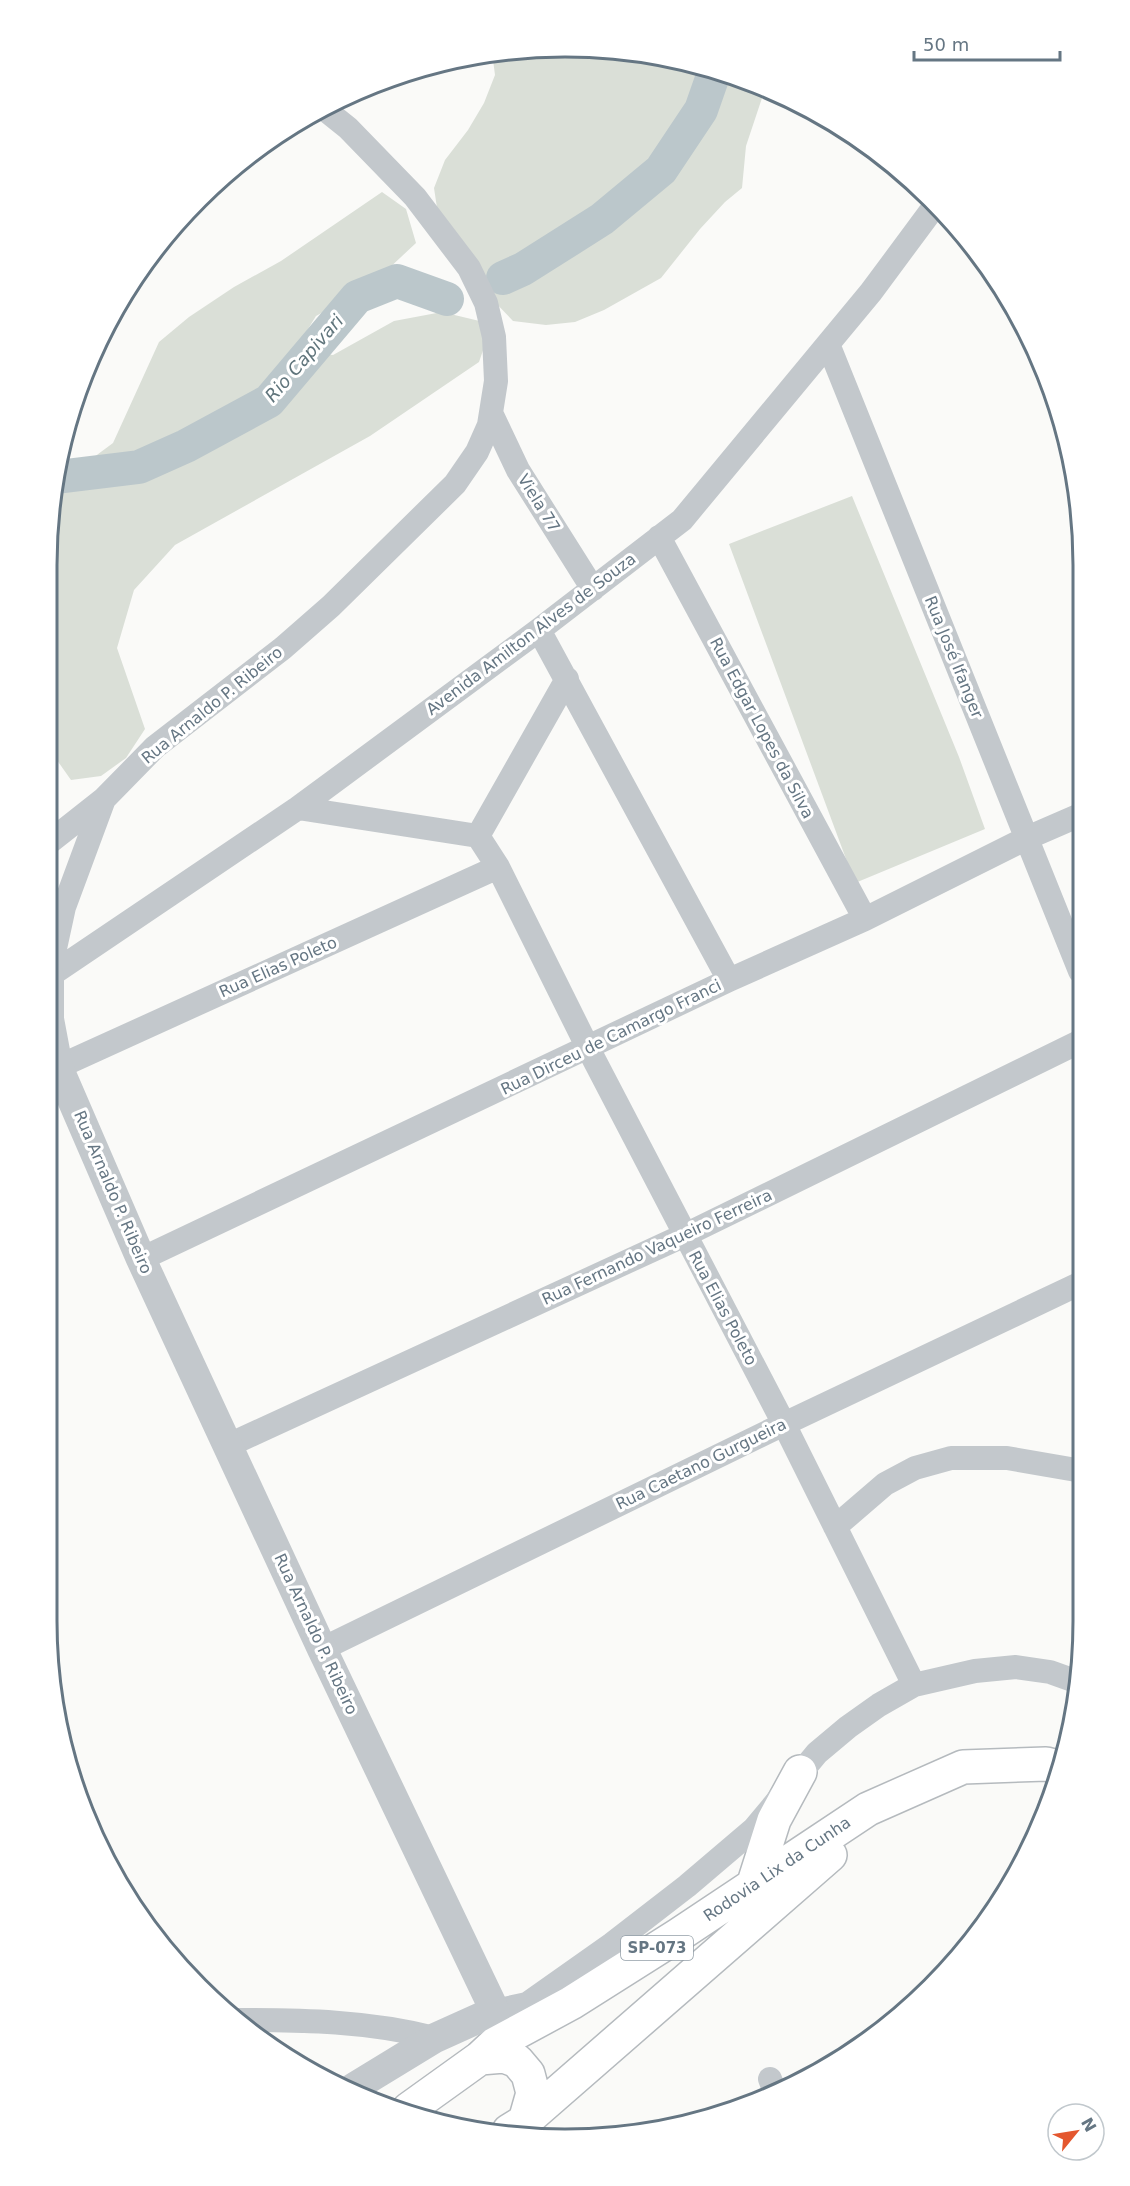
<svg xmlns="http://www.w3.org/2000/svg" width="1130" height="2186" font-family="'DejaVu Sans',sans-serif">
<style>
.green{fill:#dadfd7}
.lines{fill:none;stroke-linecap:round;stroke-linejoin:round}
.river{stroke:#bbc7cb;stroke-width:34}
.primary-casing{stroke:#b5babe;stroke-width:36}
.minor{stroke:#c3c8cc;stroke-width:24}
.tertiary{stroke:#c3c8cc;stroke-width:30}
.primary{stroke:#fff;stroke-width:33}
.labels{text-anchor:middle;dominant-baseline:central;stroke-width:6;stroke-linejoin:round;paint-order:stroke}
.shield{fill:#fff;stroke:#939fa8;stroke-width:1.5}
.shield-label{font-size:15px;font-weight:bold;fill:#657683}
.street-label{font-size:16px;fill:#657683;stroke:#fff}
.water-label{font-size:18px;font-style:italic;fill:#60757c;stroke:#fff}
.rim{fill:none;stroke:#657683;stroke-width:3}
</style>
<rect width="100%" height="100%" fill="#fafaf8"/>
<path class="green" d="M599,48L699,64L765,89L746,146L742,188L725,202L700,229L661,278L604,310L575,322L546,325L513,321L491,298L439,221L434,188L445,160L468,130L484,103L495,75L492,52Z
M382,192L406,209L416,243L370,286L316,316L295,350L333,355L394,321L442,312L492,324L479,362L370,436L175,545L134,590L117,648L145,729L126,758L101,776L71,780L47,746L48,591L54,582C41,551 50,518 55,486L113,443L159,342L189,317L234,287L281,261Z
M852,496L959,757L985,829L855,883L729,544Z"/>
<g class="lines">
<path class="river" d="M503,278L523,269L602,219L661,170L701,110L715,70
M57,477L139,467L186,446L269,401L357,297L397,281L447,299"/>
<g class="primary-casing">
<path id="primary" d="M753,1886L774,1820L800,1772
M480,2058L504,2056L517,2061L528,2074L533,2093L525,2121
M409,2109L480,2058L495,2044L571,2003L677,1936L868,1809L963,1767L1046,1764L1061,1768
M509,2131L525,2121L830,1855"/>
</g>
<path class="minor" d="M828,344L1080,971
M491,413L518,470L593,589
M659,537L865,919
M539,630L729,980
M298,808L478,836
M478,836L498,867L588,1048L784,1424L914,1685
M478,836L567,679
M47,844L104,799
M49,976L298,808L539,630L682,520L871,292L934,207
M49,976L64,907L104,799L155,747L283,648L331,606L455,484L477,452L489,425L496,381L494,337L486,303L469,268L415,197L348,128L323,108
M58,1067L498,867
M141,1259L729,980L865,919L1027,838L1080,815
M229,1445L685,1235L1081,1041
M835,1527L885,1484L915,1468L951,1458H1007L1082,1471
M322,1649L784,1424L1081,1283
M495,2011L527,2004L612,1944L687,1886L754,1829L817,1753L848,1727L879,1705L914,1685L975,1671L1016,1667L1050,1672L1078,1682
M236,2020C303,2020 369,2021 435,2038
M770,2079L775,2092"/>
<path class="tertiary" d="M49,976V1019L58,1067L141,1259L322,1649L495,2011L435,2038L353,2088"/>
<use href="#primary" class="primary"/>
</g>
<g class="labels">
<rect class="shield" x="621" y="1936" width="72" height="24" rx="4.5"/>
<g class="shield-label">
<text x="657" y="1948">SP-073</text>
</g>
<g class="street-label">
<text transform="translate(539 503) rotate(58)">Viela 77</text>
<text transform="translate(531 634) rotate(-37)">Avenida Amilton Alves de Souza</text>
<text transform="translate(954 657) rotate(68)">Rua José Ifanger</text>
<text transform="translate(212 705) rotate(-39)">Rua Arnaldo P. Ribeiro</text>
<text transform="translate(762 728) rotate(62)">Rua Edgar Lopes da Silva</text>
<text transform="translate(278 967) rotate(-24)">Rua Elias Poleto</text>
<text transform="translate(611 1037) rotate(-26)">Rua Dirceu de Camargo Franci</text>
<text transform="translate(113 1192) rotate(67)">Rua Arnaldo P. Ribeiro</text>
<text transform="translate(657 1247) rotate(-25)">Rua Fernando Vaqueiro Ferreira</text>
<text transform="translate(723 1308) rotate(62)">Rua Elias Poleto</text>
<text transform="translate(701 1464) rotate(-26)">Rua Caetano Gurgueira</text>
<text transform="translate(316 1634) rotate(65)">Rua Arnaldo P. Ribeiro</text>
<text transform="translate(777 1869) rotate(-34)">Rodovia Lix da Cunha</text>
</g>
<g class="water-label">
<text transform="translate(304 358) rotate(-49)">Rio Capivari</text>
</g>
</g>
<path d="M0 0H1130V2186H0ZM565 57H565A508 508 0 0 1 1073 565V1621A508 508 0 0 1 565 2129H565A508 508 0 0 1 57 1621V565A508 508 0 0 1 565 57Z" fill="#fff" fill-rule="evenodd"/>
<path class="rim" d="M565 57H565A508 508 0 0 1 1073 565V1621A508 508 0 0 1 565 2129H565A508 508 0 0 1 57 1621V565A508 508 0 0 1 565 57Z"/>
<g transform="translate(1076 2132) rotate(60)"><circle r="28" fill="#ffffff" stroke="#c1c8cd" stroke-width="1.5"/>
<path d="M0-4.5L10 22L0 15L-10 22Z" fill="#e4572e"/>
<text y="-9" font-size="16" font-weight="bold" text-anchor="middle" fill="#657683">N</text>
</g>
<path d="M914 51v9h146v-9" fill="none" stroke="#657683" stroke-width="3"/>
<text x="923" y="51" font-size="18" fill="#657683" stroke="#ffffff" stroke-width="4.5" paint-order="stroke">50 m</text>
</svg>
